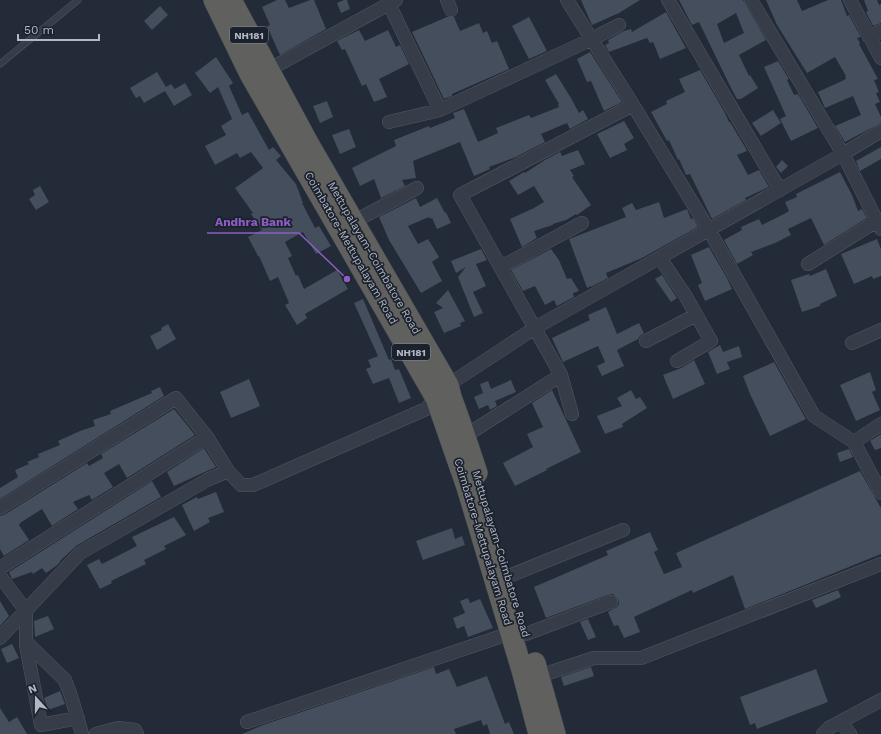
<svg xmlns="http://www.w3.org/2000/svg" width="881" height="734" font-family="'Work Sans',sans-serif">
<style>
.building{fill:#444e5c;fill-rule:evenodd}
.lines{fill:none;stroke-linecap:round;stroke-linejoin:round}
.service-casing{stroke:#515863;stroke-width:7}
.minor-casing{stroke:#515863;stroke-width:14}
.trunk-casing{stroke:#414853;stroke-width:22}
.service{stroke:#363d48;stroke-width:6}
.minor{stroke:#363d48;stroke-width:13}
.trunk{stroke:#60605e;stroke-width:21}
.labels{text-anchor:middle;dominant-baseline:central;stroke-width:3.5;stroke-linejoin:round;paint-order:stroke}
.shield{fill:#1b222d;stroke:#848b97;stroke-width:1}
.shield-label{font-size:10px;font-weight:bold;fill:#b1b8c4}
.street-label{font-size:11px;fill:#b1b8c4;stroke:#1b222d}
.leader{fill:none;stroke:#8e5dc1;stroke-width:1.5}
.callout-dot{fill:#8e5dc1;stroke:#1b222d;stroke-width:1.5}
.callout-label{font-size:12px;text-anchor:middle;font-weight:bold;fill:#8e5dc1;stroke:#1b222d;stroke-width:3.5;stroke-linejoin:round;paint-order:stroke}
</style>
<rect width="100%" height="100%" fill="#222b37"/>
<path class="building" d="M277,0H285L289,8L310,0H314L326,29L280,55L267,26L270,25L262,7Z
M344,0H347L350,9L341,13L337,3Z
M581,0H640L619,13L592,25Z
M679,0H743L766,40L739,55L749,76L750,75L758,88L741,99H737L731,88L699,22L692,25ZM736,13L744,33L724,43L717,24Z
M766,0H797L802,11L828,0H841L847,16L849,15L861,37L857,38L860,43L859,44L878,79L874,80L879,92L876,93L880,102L875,104L881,117V123L845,142L835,126L861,115L853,96L825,108L818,92L846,79L845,76H846L835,57L807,73L777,25Z
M864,0H877L879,5L881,4V23L873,26L866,12L868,11Z
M160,6L168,15L152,30L144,21Z
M666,12L686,48L660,59L653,42L650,43L647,38L609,52L605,45L609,43L608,40L624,31L631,29L632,32Z
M447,17H454L460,31L479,23L483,33L487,31L492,43L497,41L509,69L452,94V96L444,99L412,32Z
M529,17L547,51L529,59L512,26Z
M359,30L365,41L388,30L396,47L400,45L409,64L379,79L387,97L374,102L366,84L362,86L345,49L342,50L337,41Z
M590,52L622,102L604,111L591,81L587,82L577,59Z
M216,57L233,83L229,86L242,115L248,112L269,150L273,147L281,156L276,160L296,184L303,203H302L315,228L319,226L331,246L316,254L303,232L285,242L292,256L288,258L296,276L298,275L304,289L337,270L348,289L305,314L307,318L297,325L285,305L289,303L278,277L270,281L259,256H258L248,237L262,230L251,214L253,213L235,188L263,168L251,152L240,158L237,153L215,165L205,146L226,135L221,126L232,119L218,87L210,93L195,73Z
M778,61L789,79L787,80L794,95L798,94L818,128L791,141L780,119L786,116L764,67Z
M700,70L724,111L729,122H730L745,147L747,151L737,155L748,175L759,170L769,187L745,198L746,200L712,219L690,174L686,175L679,159L678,160L669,140L667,141L651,112L667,104L666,101L685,92L679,79Z
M157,72L166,87L171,84L175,89L185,83L192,95L174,106L165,91L144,103L140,96L136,98L130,88Z
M556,74L571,98L579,113L583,110L588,119L570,129L567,123L541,134L545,142L516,157L489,167L490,169L474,176L460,142L413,161L416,178L402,180L405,186L381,198L374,179L360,186L352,168L396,146L394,140L429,126L430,128L455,118L453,113L464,109L478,142L498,133L496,128L529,115L531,118L559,107L558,104H559L545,80Z
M327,101L333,117L320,123L313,106Z
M773,110L781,123L761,136L752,123Z
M624,121L634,138L624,144L627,150L610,158L597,134Z
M349,129L356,147L340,154L332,135Z
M881,147V159L860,171L856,161Z
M578,150L585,164L570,170L574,176L572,177L591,205L577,215L576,214L566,220L553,224V225L534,231L537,238L522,247L510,219L534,208L544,202L534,186L518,195L509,181L524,172L525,173L545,160L560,152L562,156Z
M782,160L788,166L781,173L776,167Z
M840,172L852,195L858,211L862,209L867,218L824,245L811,218L788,229L791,235L775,243L751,252L753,255L737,264L724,240L742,230L741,227L759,219L762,225L784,214L789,211L785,202L797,197L796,194Z
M40,186L49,202L36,210L29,199L35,195L33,190Z
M416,198L420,207L437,198L445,213L446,212L451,223L437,229L432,218L430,219L429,217L408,226L418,244L428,239L439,257L432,262L442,281L421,293L389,240L379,217Z
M659,202L664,218L687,209L691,219L693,218L698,227L642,258L606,273L608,278L591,287V286L587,288L569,239L626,217L622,208L632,203L636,210Z
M877,239L881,249V276L873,279L872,276L854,284L841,254Z
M709,247L727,278L732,289L705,301L698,285L702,283L691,255Z
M481,249L487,260L476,264L486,286L473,292L483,313L474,317L458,277L466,267L456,273L451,261Z
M551,249L559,260L567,279L571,278L579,291L573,293L574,297L557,306L554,300L545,305L535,286L523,291L511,270Z
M826,269L837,296L820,304V306L802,312L791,280L809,274L810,276Z
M662,275L677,298L671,302L655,279Z
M448,290L465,321L460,323L461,326L444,333L434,312L443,308L436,303Z
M363,299L389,360L391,359L395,370L399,369L411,398L399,403L389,378L373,384L366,369L371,367L368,360L378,356L354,303Z
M606,307L617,334L639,323L644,333L640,336L638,339L617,350L624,366L602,376L597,366L605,362L598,346L563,362L552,338L590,320L588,315Z
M168,324L176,339L157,350L150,336L162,330L161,328Z
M720,345L723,352L739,346L742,357L727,362L730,369L717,374L708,352Z
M694,360L705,384L673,399L663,375L681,368Z
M774,362L806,419L770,436L750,394L743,376Z
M870,372L876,390L872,392L880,410L856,421L840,385Z
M249,379L260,406L231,418L220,392Z
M511,380L516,392L495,401L497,406L490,410L488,405L479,409L474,397L483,393L480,384L488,381L491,389Z
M160,387L164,396L0,499V488L18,477L15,470L29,464L27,462L39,457L38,454L60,445L58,441L80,431L95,426L93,420L111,414L110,411L152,393L151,391Z
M552,390L581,452L546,469L547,470L515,486L503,463L533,447L527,434L543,427L532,403Z
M631,390L636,399L640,397L647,408L622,424L623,427L605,434L597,416L622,406L617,398Z
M174,409L195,435L127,478L119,464L104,473L113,487L92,500L89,495L73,502L78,509L52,526L42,509L20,523L19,525L29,540L4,556L0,549V516L4,515L87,463L89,466L103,458L101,454Z
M881,434V448L875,450L870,441Z
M204,448L216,467L174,486L167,472Z
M849,449L853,457L840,462L837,453Z
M860,471L881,508V554L745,609L733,575L693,593L692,590L634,617L640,632L624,638L618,625L614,626L608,612L617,607L619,604L618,599L613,594L608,595L546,618L534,587L608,555L606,551L650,532L658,550L654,552L664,574L682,567L676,553Z
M152,481L161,497L76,546L60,561V562L56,566L46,573L42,568L33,574L32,572L12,579L11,577L9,572Z
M216,492L224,512L208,518L210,522L194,531L182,505L197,497L198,499Z
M174,517L186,535L164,546L166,549L144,560L146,564L111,581L112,583L100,589L87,565L99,559L102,564L137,546L132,537Z
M452,528L455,539L462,536L465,545L423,560L416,541Z
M838,590L841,597L816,608L812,600Z
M468,598L470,603L480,599L493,628L468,637L464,626L457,629L453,618L465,613L460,601Z
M0,601L9,616L0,626Z
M48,616L54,629L35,637L34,621Z
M588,619L596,637L588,640L580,622Z
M12,644L19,658L7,663L1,649Z
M434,667L436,674L449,669L457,687L487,676L505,724L509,722L514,734H490L487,724L483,726L481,720L454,729L456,734H242L263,725Z
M591,667L594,676L564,686L561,677Z
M816,669L828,702L757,729L755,723L750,725L740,697Z
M60,691L65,704L48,710L44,698Z
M0,708L9,722L17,717L27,734H0Z"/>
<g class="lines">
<g class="service-casing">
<path id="service" d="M0,64L78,0"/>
</g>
<g class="minor-casing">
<path id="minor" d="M447,0L451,10
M567,0L633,105L709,230L814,416L854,442L881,493
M668,0L780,190
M751,0L843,154L881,229
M850,0L881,58
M389,4L440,110
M869,37L881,31
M268,70L396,0
M389,122L440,110L592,39L619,25
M353,222L417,188
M660,258L685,295L711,341L677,361
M808,264L877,221
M501,267L582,223
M646,341L696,315
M852,343L881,330
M561,375L572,414
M465,436L561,375L460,195L633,105
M854,442L881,424
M0,508L176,398L207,437L228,471
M0,568L207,437
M0,576L26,611V645L41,725L78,718
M509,576L623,530
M526,634L611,602
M0,638L80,553L207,480L228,471L241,485H253L426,409L448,385L535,328L843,154L881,131
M26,642L65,680L71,696L82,734
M539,676L594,658H641L881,564
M247,722L511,633
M841,722L850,734
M96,734L118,728L135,730L137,734
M823,734L829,728L881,700"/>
</g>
<g class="trunk-casing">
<path id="trunk" d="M214,0L250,74L436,398L467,487L522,670L539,734
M231,0L308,143L448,385L451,397L460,422L477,473
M535,663L555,734"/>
</g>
<use href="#service" class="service"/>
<use href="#minor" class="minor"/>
<use href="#trunk" class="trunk"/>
</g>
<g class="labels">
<g class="shield">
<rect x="230" y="27" width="38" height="16" rx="3"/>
<rect x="392" y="344" width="38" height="16" rx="3"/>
</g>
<g class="shield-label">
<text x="249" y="35">NH181</text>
<text x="411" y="352">NH181</text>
</g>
<g class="street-label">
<text transform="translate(351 248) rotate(60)">Coimbatore-Mettupalayam Road</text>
<text transform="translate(374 258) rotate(60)">Mettupalayam-Coimbatore Road</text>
<text transform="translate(483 542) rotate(73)">Coimbatore-Mettupalayam Road</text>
<text transform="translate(501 554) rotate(73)">Mettupalayam-Coimbatore Road</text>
</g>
</g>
<path class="leader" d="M347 279L299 233H207"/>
<circle class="callout-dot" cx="347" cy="279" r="4"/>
<g class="callout-label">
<text x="253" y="226">Andhra Bank</text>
</g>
<g transform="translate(36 698) rotate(339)" stroke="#1b222d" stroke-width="3" paint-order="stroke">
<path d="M0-3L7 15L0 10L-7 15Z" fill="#b1b8c4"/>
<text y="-6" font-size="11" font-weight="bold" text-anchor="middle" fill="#b1b8c4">N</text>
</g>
<path d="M18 34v6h81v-6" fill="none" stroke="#b1b8c4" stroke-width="2"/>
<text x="24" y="34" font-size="12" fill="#b1b8c4" stroke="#1b222d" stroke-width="3" paint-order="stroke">50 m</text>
</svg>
